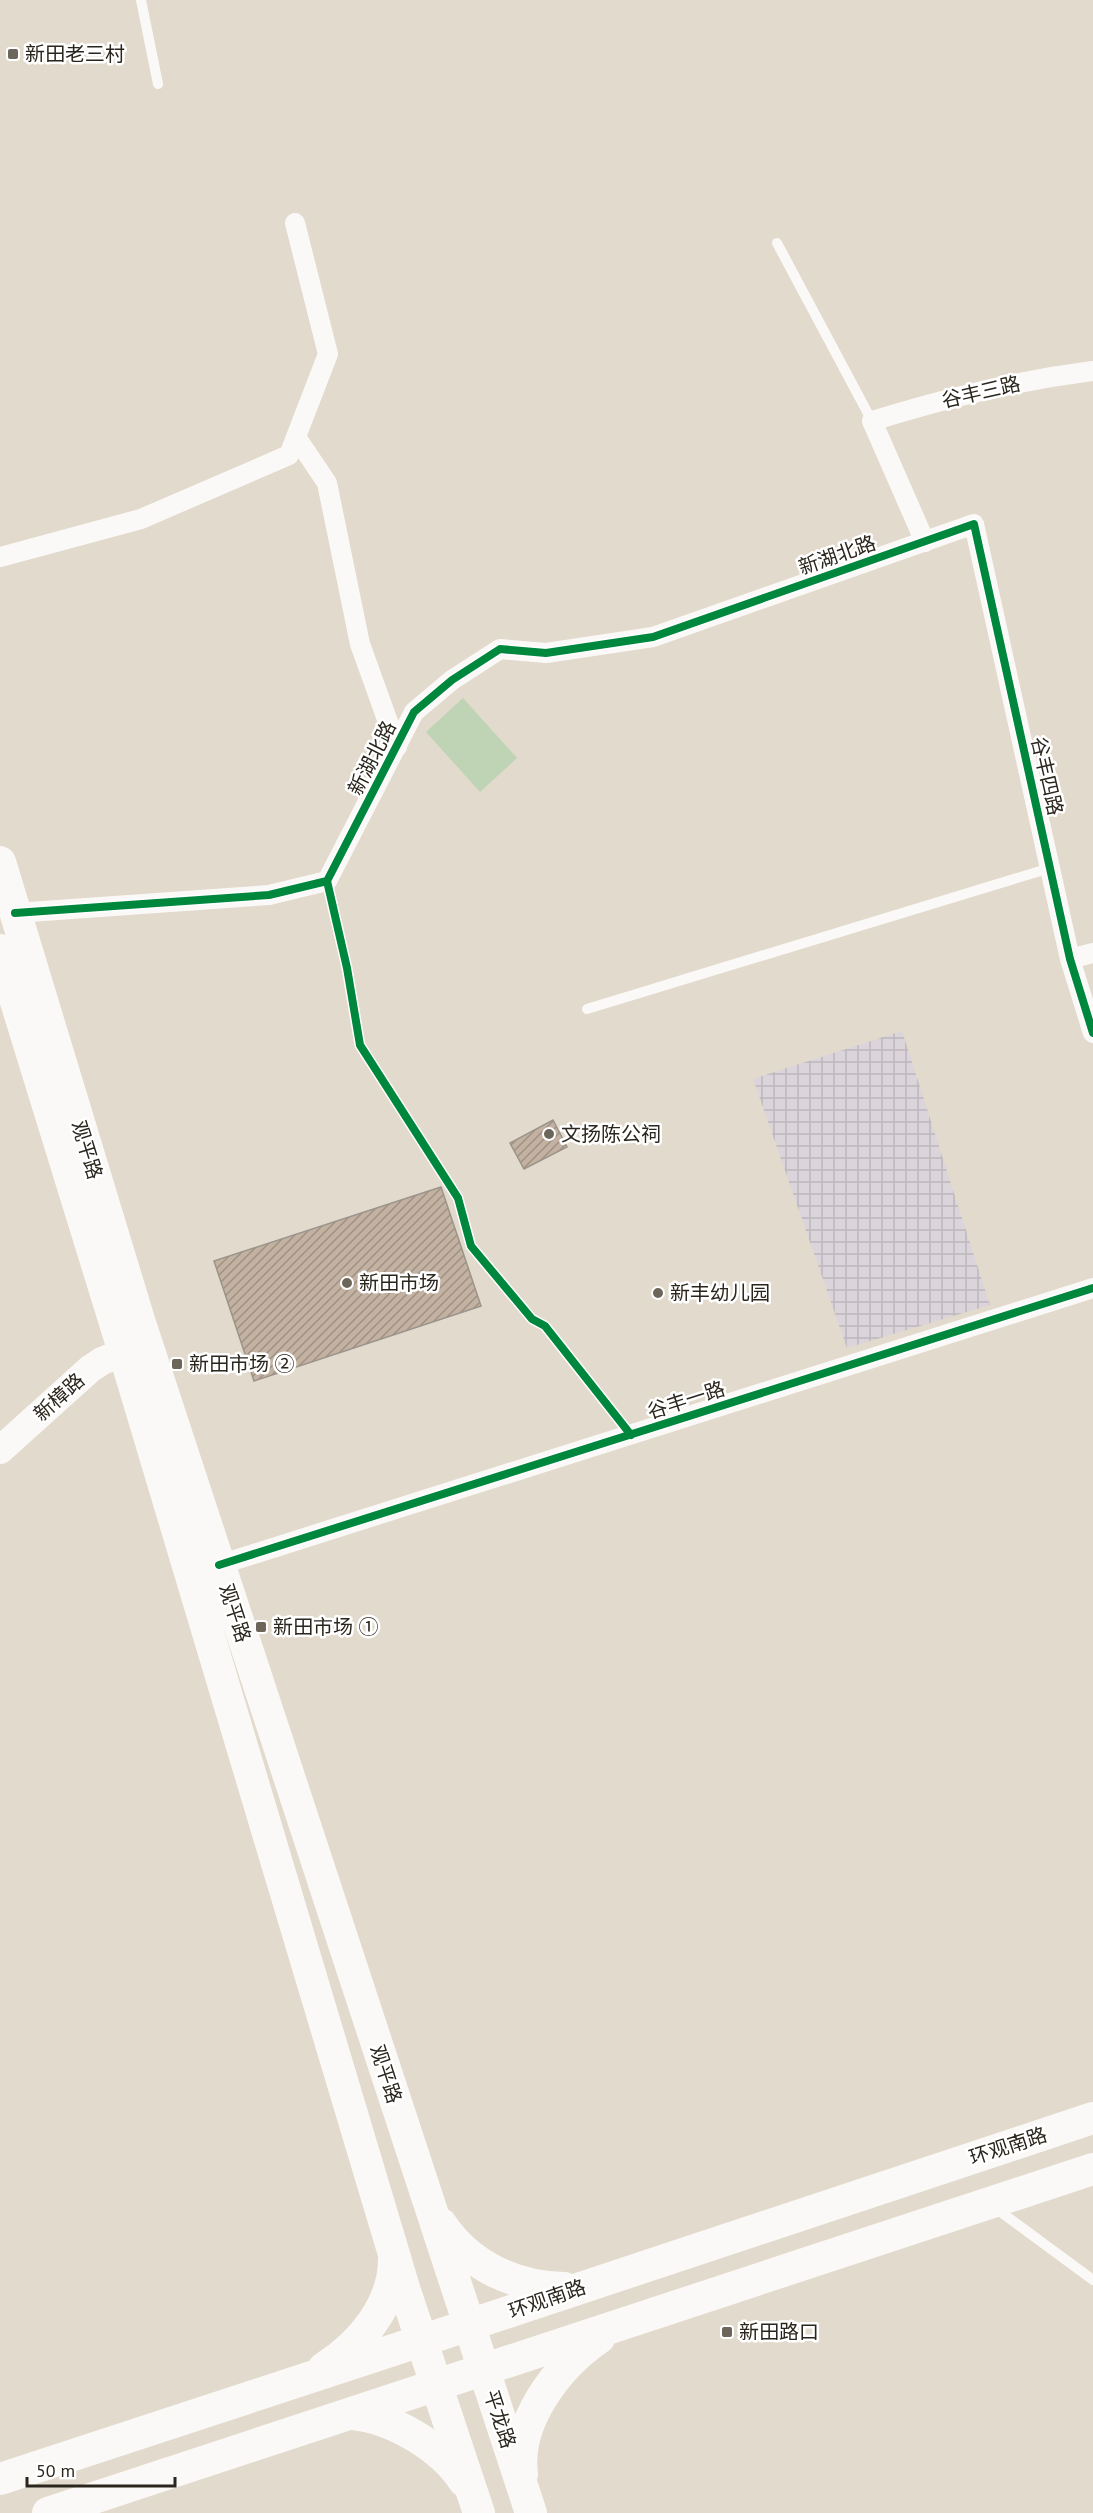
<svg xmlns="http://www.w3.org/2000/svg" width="1093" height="2513" font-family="'PT Sans','Noto Sans SC',sans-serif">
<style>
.industrial{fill:url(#industrial-grid)}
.pitch{fill:#bed4b5}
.building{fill:url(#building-hatch);stroke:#9c948b;stroke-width:1.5}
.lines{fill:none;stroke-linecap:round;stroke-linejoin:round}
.lane{stroke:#fbf9f7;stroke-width:10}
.street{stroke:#fbf9f7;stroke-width:20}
.secondary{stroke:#fbf9f7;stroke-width:28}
.primary{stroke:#fbf9f7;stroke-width:32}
.cycleway-casing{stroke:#fff;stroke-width:11}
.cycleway{stroke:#00873e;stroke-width:8}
.poi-dot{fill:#6b655a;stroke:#fff;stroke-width:2}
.labels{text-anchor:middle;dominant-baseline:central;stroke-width:5;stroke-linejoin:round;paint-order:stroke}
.poi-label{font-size:20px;fill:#2b261d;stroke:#fff;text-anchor:start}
.street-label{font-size:20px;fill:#2b261d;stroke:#fff}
</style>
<defs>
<pattern id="industrial-grid" width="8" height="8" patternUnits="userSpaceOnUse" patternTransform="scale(1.5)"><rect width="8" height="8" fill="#dbd5db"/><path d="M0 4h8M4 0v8" fill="none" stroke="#bcb7bc"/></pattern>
<pattern id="building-hatch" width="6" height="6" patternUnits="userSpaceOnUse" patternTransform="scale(1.5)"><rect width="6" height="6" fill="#c3b2a1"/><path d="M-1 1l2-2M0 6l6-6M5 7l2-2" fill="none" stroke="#9f9183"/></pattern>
</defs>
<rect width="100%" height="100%" fill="#e2dacc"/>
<path class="industrial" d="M902,1031L990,1305L847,1348L753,1079Z"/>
<path class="pitch" d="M463,698L517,758L480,792L426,732Z"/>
<path class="building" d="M553,1120L567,1147L524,1169L510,1143Z
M441,1187L481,1306L254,1381L214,1261Z"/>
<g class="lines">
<path class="lane" d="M141,0L158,84
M777,243L872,421
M587,1009L1050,868
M994,2207L1093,2280"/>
<path class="street" d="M296,437L327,483L360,644L397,747
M925,542L872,421C947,398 1015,381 1093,371
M0,557L141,519L289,455L328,354L295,223
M15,913L269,895L327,881L414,712L452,680L500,649L546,653L653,637L974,524L1070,959L1093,1033
M1070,959L1093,953
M219,1565L1093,1288"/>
<path class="secondary" d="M0,1450L90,1369L102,1361L124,1352"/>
<path class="primary" d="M0,862L139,1320L531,2513
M0,950L124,1352L405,2291L479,2513
M441,2224C469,2266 515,2287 564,2288
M324,2368C361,2344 393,2306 394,2261
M353,2414C393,2418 442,2447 464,2481
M522,2474C515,2421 558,2366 599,2338
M0,2479C365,2361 729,2238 1093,2118
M48,2513L1093,2169"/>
<g class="cycleway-casing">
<path id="cycleway" d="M327,881L347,968L360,1045L458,1198L471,1246L532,1319L545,1326L631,1435
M15,913L269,895L327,881L414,712L452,680L500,649L546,653L653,637L974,524L1070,959L1093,1033
M219,1565L1093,1288"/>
</g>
<use href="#cycleway" class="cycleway"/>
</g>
<g class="poi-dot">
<rect x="7" y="48" width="12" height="12" rx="3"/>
<circle cx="549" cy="1134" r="6"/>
<circle cx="347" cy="1283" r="6"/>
<circle cx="658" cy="1293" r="6"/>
<rect x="171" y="1358" width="12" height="12" rx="3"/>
<rect x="255" y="1621" width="12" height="12" rx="3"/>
<rect x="721" y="2326" width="12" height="12" rx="3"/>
</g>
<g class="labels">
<g class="poi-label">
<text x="25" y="54">新田老三村</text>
<text x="561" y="1134">文扬陈公祠</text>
<text x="359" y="1283">新田市场</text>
<text x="670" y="1293">新丰幼儿园</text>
<text x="189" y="1364">新田市场 ②</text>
<text x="273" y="1627">新田市场 ①</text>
<text x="739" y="2332">新田路口</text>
</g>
<g class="street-label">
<text transform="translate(981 392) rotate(-13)">谷丰三路</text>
<text transform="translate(837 555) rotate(-19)">新湖北路</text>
<text transform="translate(372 758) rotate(-63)">新湖北路</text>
<text transform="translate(1047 776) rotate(77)">谷丰四路</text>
<text transform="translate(87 1150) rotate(73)">观平路</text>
<text transform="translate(59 1397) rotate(-42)">新樟路</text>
<text transform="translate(686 1400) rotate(-18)">谷丰一路</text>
<text transform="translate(235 1613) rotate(72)">观平路</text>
<text transform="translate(386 2074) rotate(72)">观平路</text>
<text transform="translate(1008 2146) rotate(-18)">环观南路</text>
<text transform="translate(547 2299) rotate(-19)">环观南路</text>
<text transform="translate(500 2419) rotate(72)">平龙路</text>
</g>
</g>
<path d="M27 2477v9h148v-9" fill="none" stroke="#2b261d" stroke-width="3"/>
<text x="36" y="2477" font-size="18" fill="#2b261d" stroke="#ffffff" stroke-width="4.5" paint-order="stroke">50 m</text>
</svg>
